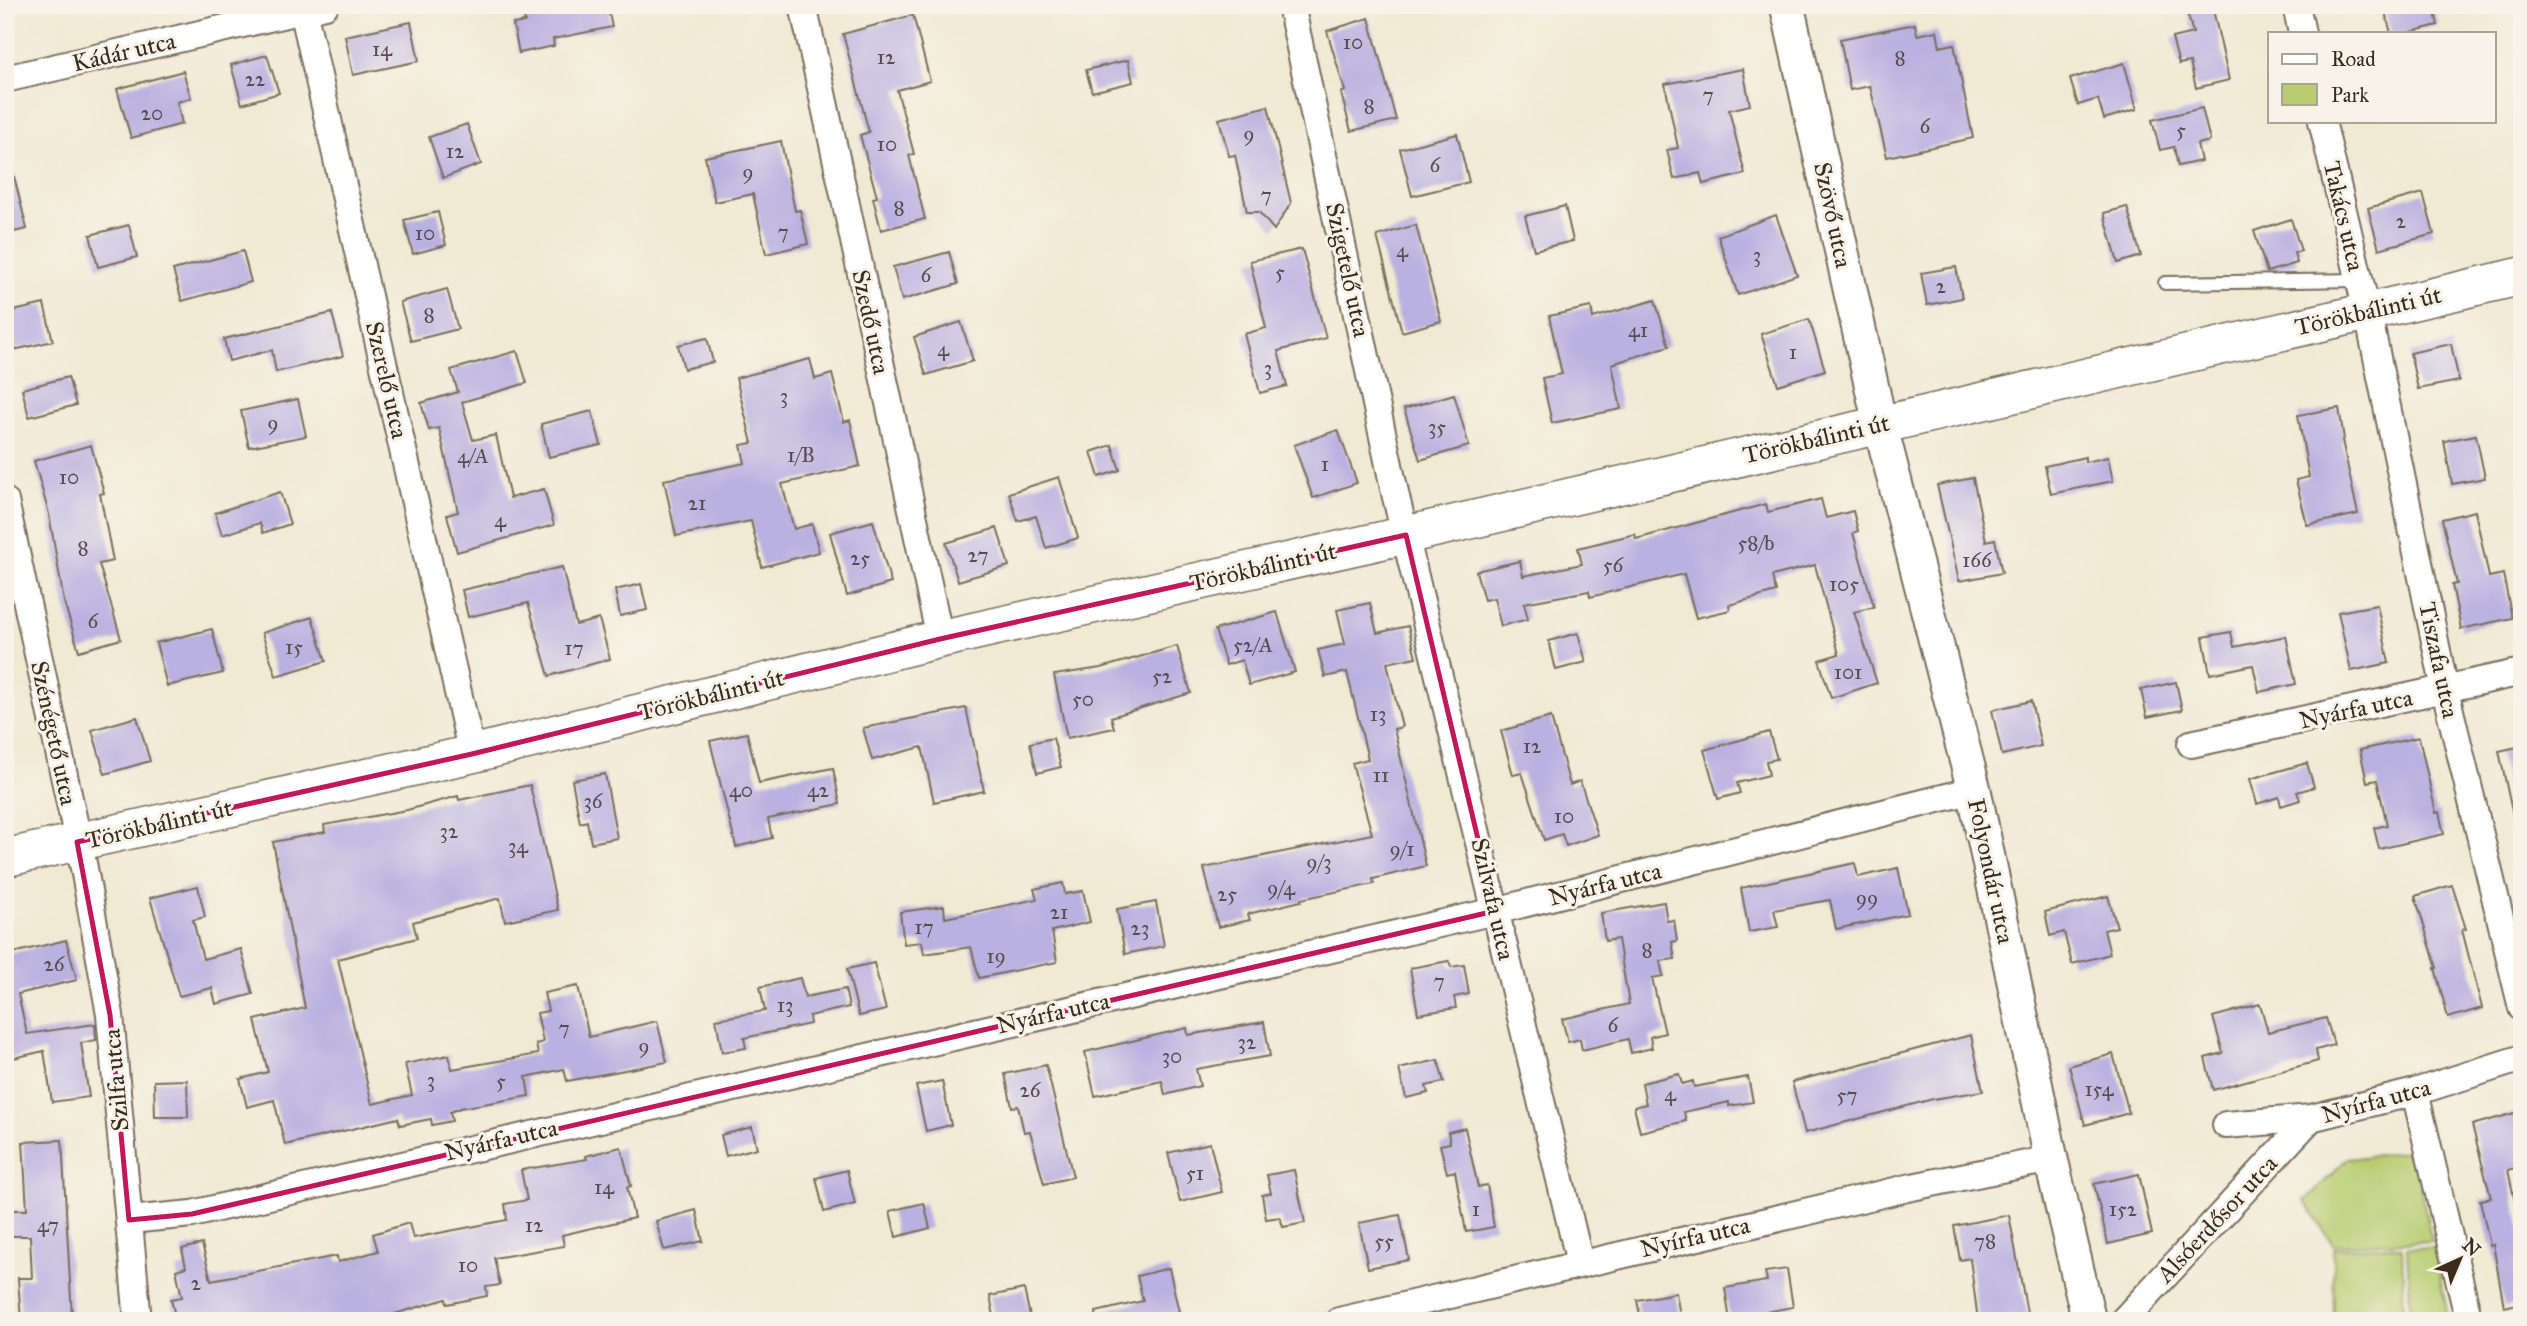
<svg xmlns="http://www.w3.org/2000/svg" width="2527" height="1326" font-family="'IM FELL Great Primer',serif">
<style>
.green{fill:#b9cc6f;stroke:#7a7b46;stroke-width:2}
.building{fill:#b9b1e0}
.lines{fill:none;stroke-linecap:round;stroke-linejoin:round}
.service-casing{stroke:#7a6d5d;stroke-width:16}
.minor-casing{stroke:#7a6d5d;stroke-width:30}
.tertiary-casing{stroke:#7a6d5d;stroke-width:37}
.secondary-casing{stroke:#7a6d5d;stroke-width:40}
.service{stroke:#fff;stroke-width:12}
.minor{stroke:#fff;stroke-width:26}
.tertiary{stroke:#fff;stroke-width:33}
.secondary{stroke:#fff;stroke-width:37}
.marked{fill:none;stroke:#c2185b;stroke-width:5;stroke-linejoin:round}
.labels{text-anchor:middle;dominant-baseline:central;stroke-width:6;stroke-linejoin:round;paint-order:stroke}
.number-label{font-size:21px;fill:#5a4c4e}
.street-label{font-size:24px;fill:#3b2a1e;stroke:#f7f3e8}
</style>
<rect width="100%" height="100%" fill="#f7f3e8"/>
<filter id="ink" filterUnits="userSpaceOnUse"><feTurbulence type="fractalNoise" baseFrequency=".0143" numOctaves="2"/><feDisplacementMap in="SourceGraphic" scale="14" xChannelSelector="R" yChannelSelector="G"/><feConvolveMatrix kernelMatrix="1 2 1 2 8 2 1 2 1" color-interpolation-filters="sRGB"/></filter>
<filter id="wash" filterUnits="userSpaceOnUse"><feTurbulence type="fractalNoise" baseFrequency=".00686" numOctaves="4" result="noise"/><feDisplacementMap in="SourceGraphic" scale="28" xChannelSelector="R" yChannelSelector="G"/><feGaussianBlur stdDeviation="1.57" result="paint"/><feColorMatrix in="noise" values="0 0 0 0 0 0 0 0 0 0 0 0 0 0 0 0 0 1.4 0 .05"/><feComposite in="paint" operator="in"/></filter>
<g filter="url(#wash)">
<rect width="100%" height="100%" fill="#f0ead3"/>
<path class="green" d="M2412,1151L2432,1241L2333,1245L2305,1201L2347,1159Z
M2402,1247L2404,1321H2334L2333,1248Z
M2407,1247L2434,1248L2449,1321H2411Z"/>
<g id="blocks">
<path class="building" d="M521,5H607L612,27L553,39L554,46L519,53L513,24L525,22Z
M2185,5H2212L2229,80L2196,88L2190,62L2179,64L2172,38L2193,33Z
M2383,5H2433L2438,25L2406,33H2391Z
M913,15L930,81L897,90L914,154L909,155L925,219L881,230L873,198L877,197L860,135L869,132L843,34Z
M1369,18L1396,120L1351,131L1341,93L1345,91L1327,31Z
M411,22L419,61L353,75L345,36Z
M1915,24L1917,35L1937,31L1940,47L1954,44L1973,138L1887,157L1870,86L1850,90L1840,39Z
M267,55L279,93L242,104L231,65Z
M1128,60L1133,82L1092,92L1086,70Z
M2124,63L2137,109L2104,119L2098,99L2078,105L2070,79Z
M1743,69L1750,105L1729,110L1745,174L1703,184L1700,173L1674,179L1667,150L1678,148L1665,84Z
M183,71L191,98L177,102L182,124L131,138L117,89Z
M1268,106L1291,203L1274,230L1259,212H1247L1235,155L1229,156L1219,119Z
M2202,108L2210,141L2197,144L2201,161L2178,166L2174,147L2160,150L2152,120Z
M467,124L481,164L443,178L429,137Z
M1457,134L1469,182L1412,196L1400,149Z
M781,141L795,211L800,210L808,244L766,254L753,194L715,202L705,157Z
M13,172L27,229L5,234V173Z
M2423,193L2434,234L2379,249L2368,208Z
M1565,206L1573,241L1534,250L1525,216Z
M2127,207L2141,256L2118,263L2104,213Z
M438,212L446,245L413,254L404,220Z
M1776,215L1797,275L1738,295L1718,236Z
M2291,219L2301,251L2294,253L2297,263L2267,272L2254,231Z
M129,225L137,257L98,267L90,235Z
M1416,225L1441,321L1402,332L1377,236Z
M1302,249L1326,338L1278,351L1287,386L1260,393L1244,334L1266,328L1250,261Z
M243,251L251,282L182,301L173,270Z
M949,252L958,284L902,300L893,267Z
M1956,267L1962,298L1927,305L1921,273Z
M447,289L458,329L411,341L400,302Z
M1655,300L1669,346L1612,364L1621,409L1552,423L1542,378L1562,374L1549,316L1591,307L1593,318Z
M44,304L53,341L5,352V313Z
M332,313L343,356L276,372L272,350L229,361L224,339Z
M1809,319L1825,370L1778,385L1761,334Z
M961,322L973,361L926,375L914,337Z
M707,338L713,362L684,369L678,345Z
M2451,344L2459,381L2418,389L2410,353Z
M517,351L527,383L462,402L473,440L496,435L510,498L544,489L554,525L457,552L447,515L458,512L439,428L429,430L421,403L458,392L451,370Z
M810,359L815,379L832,374L844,422L850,420L860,466L782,484L794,529L812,524L819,552L762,567L751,521L676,536L664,480L745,463L741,445L752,443L736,378Z
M68,377L76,405L29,417L22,389Z
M1454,394L1469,446L1420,460L1404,409Z
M298,399L306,436L249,447L241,411Z
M2339,408L2344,439L2342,440L2358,514L2307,525L2296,480L2309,477L2298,415Z
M592,411L601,445L549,457L541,424Z
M1338,430L1357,483L1313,498L1294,445Z
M2476,435L2485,478L2452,484L2444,441Z
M91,445L104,493L100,494L113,561L99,564L121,639L79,651L64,602L49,514L34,461Z
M1112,445L1120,470L1099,477L1091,452Z
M2085,457V462L2108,457L2113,481L2051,494L2045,466Z
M1059,477L1078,538L1046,548L1036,516L1018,521L1009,493Z
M1973,478L1986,541L1995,539L2002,573L1959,581L1937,485Z
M280,492L290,524L263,533L260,523L222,535L215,513Z
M1821,499L1826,518L1853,511L1858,531L1853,533L1874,607L1854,612L1877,683L1831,698L1819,660L1839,654L1815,565L1772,576L1776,592L1729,605L1730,610L1696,618L1684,574L1590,597L1589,591L1524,603L1528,619L1501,626L1494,598L1484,600L1476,571L1520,561L1523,576L1582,564L1578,548L1635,534L1636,539L1766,504L1768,512Z
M2475,511L2489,577L2503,574L2512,618L2461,629L2452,585L2457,584L2442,519Z
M873,521L891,583L847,596L830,533Z
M997,528L1009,566L958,581L946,543Z
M562,567L576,625L599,619L610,659L549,676L528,603L468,617L462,590Z
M641,584L647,610L620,616L615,590Z
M1370,603L1377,633L1408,626L1416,657L1387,663L1402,727L1394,729L1426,866L1373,879L1374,884L1301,899V901L1248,914L1250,920L1218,927L1204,868L1372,834L1352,763L1368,759L1347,672L1325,677L1318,650L1345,644L1337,610Z
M2377,605L2389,663L2351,671L2338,612Z
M1277,612L1295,672L1249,685L1242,660L1226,665L1215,630Z
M312,617L326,661L276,676L262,633Z
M212,629L223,673L167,686L156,643Z
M2231,632L2234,647L2286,636L2296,684L2259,692L2253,665L2210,674L2203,637Z
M1578,633L1586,662L1556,670L1549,641Z
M1177,646L1191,693L1111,717L1114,728L1067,738L1054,675L1101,668Z
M2176,682L2182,710L2147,717L2141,690Z
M2031,701L2041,746L2002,755L1992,710Z
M966,708L984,791L934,802L922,747L872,760L863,728Z
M137,717L150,761L105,774L92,730Z
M1551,717L1570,785L1580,781L1598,835L1566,846L1562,834L1544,840L1522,773L1513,775L1501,731Z
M1769,732L1777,759L1766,761L1769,775L1737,783L1740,793L1718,799L1704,750Z
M747,733L759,783L833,768L840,804L768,819L772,838L736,847L710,741Z
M2419,737L2436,813L2439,812L2444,834L2379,849L2374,828L2387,825L2377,780L2367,782L2360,750Z
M1053,738L1061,767L1037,773L1030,743Z
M2522,746V815L2513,816L2499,751Z
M2307,763L2314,787L2297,792L2300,800L2281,806L2279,797L2257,804L2250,779Z
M605,774L617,838L591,843L587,821L580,823L572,780Z
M530,785L558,910L505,921L500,898L413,922L417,938L338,959L372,1104L412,1095L405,1064L449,1055L452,1069L538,1054L536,1044L543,1042L537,1013L548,1011L544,993L578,986L589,1037L657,1021L667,1062L567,1081L564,1069L526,1077L529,1096L460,1108L450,1112L452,1121L432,1125L431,1119L400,1125L398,1118L285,1145L274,1100L247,1107L240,1079L268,1072L255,1020L305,1008L273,842L325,832L324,825L407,810L458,796L459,800Z
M1855,863L1858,877L1898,868L1908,914L1836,929L1830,900L1774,910L1778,927L1749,932L1741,888Z
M1063,883L1065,894L1083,891L1090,922L1052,931L1057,962L979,978L971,947L924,954L922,942L904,944L900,912L944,906L945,918L1037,899L1034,889Z
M2452,885L2466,929L2462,930L2482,1008L2448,1018L2435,968H2437L2415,896Z
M198,886L205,917L193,920L203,959L241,949L253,994L216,1004L212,988L179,996L150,898Z
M2108,896L2117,927L2104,930L2110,954L2072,964L2064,932L2050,936L2045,912Z
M1156,902L1164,946L1125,954L1117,909Z
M1664,902L1667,921L1674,920L1677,941L1672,942L1675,959L1660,961L1663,976L1652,978L1665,1033L1650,1037L1652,1048L1631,1053L1628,1039L1582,1050L1580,1039L1568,1042L1562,1019L1629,1004L1618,939L1605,941L1601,913Z
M66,940L77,980L18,994L27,1034L95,1024L96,1040L81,1043L89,1097L52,1102L44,1051L5,1060V955Z
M1449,961L1451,967L1464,965L1469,994L1454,997L1456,1008L1418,1014L1410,968Z
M874,963L886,1010L859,1016L847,969Z
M800,978L805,997L845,989L849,1007L809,1016L810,1024L744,1038L746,1048L722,1052L716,1019L765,1011L760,987Z
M2260,1004L2268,1032L2326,1018L2334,1045L2316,1050L2318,1061L2213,1090L2205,1058L2223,1053L2213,1017Z
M1264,1022L1270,1056L1196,1069L1200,1086L1165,1095L1162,1081L1095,1096L1085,1052L1187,1028L1188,1035Z
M1971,1035L1983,1091L1933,1099L1805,1133L1792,1082Z
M2113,1054L2129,1113L2085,1125L2069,1066Z
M1438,1060L1444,1082L1426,1086L1428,1093L1406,1098L1399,1069Z
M1046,1065L1073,1177L1044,1184L1030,1131L1024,1132L1018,1106L1012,1107L1005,1074Z
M1679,1074L1682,1084L1693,1081L1694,1087L1748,1077L1753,1102L1729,1106V1102L1684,1112L1686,1121L1640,1132L1634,1107L1646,1104L1642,1083Z
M187,1080L188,1117H155L154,1081Z
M942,1081L951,1125L926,1131L916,1086Z
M2515,1113L2522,1139V1166L2508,1170L2522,1235V1303L2504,1307L2493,1244L2490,1245L2480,1200L2491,1198L2472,1125Z
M752,1127L757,1148L726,1156L721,1135Z
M1465,1128L1478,1187L1487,1185L1494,1227L1466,1232L1455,1171L1447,1173L1440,1145L1450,1143L1448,1132Z
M62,1140L72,1317L21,1320L18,1278H32L30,1236H5V1210H27L23,1142Z
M1210,1143L1222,1192L1180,1202L1168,1153Z
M621,1147L631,1186L627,1187L634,1218L562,1235L564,1246L494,1258L500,1285L486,1287L487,1296L447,1304L446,1299L370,1321H176L171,1299L182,1297L176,1270L186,1267L182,1249L202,1244L211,1280L337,1256L338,1262L378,1251L373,1234L409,1223L413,1238L507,1220L505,1204L527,1200L521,1170L587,1159L586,1156Z
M847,1170L855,1204L824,1212L816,1178Z
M1294,1170L1305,1223L1283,1227L1280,1217L1266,1219L1262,1195L1271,1193L1267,1175Z
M2139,1174L2152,1234L2108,1244L2094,1184Z
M924,1203L930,1228L896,1237L890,1211Z
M696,1210L703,1241L664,1250L656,1221Z
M1400,1215L1409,1260L1368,1268L1359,1223Z
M2009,1215L2028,1318L1978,1321L1970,1258L1960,1260L1954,1226Z
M1169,1268L1181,1321H1097L1096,1312L1143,1301L1137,1276Z
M1787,1269L1793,1307L1765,1312L1766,1321H1730L1725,1288L1767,1281L1765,1272Z
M1024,1289L1031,1321H995L990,1296Z
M1676,1293L1681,1321H1641L1637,1300Z"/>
</g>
</g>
<g filter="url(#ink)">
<use href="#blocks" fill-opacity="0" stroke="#7a6d5d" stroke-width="2"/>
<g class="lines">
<g class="service-casing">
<path id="service" d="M2165,283L2359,280"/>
</g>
<g class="minor-casing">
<path id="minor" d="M302,5L472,754
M803,5L940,639
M1291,5L1395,493L1580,1263
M2296,5L2302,33
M5,79L325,5
M2322,121L2372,333L2445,690L2522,1008
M5,501L84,868L110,1015L138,1321
M2191,744L2522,672
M2415,1092L2469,1321
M2226,1125L2311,1118L2415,1092L2522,1058
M129,1220L192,1214L1495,911L1974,790
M1339,1321L1912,1187L2051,1159
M2123,1321L2311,1118"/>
</g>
<g class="tertiary-casing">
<path id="tertiary" d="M1787,5L1880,424L1974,790L2051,1159L2089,1321"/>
</g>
<g class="secondary-casing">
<path id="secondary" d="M5,858L472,754L940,639L1406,535L2522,276"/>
</g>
<use href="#service" class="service"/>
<use href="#minor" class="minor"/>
<use href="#tertiary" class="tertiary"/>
<use href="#secondary" class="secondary"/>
</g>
</g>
<path class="marked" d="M1406,535L1495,911L192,1214L129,1220L110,1015L77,842L472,754L940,639Z"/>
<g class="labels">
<g class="number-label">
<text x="1353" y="42">10</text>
<text x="382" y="49">14</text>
<text x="886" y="57">12</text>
<text x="1900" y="58">8</text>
<text x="255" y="79">22</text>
<text x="1708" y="95">7</text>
<text x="1369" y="106">8</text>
<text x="152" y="113">20</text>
<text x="1925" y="126">6</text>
<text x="2181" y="130">5</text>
<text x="1249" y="134">9</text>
<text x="887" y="144">10</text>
<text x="455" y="151">12</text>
<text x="1435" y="165">6</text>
<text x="748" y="172">9</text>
<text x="1266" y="195">7</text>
<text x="899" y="208">8</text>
<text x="2401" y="221">2</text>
<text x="783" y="232">7</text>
<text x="425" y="233">10</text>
<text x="1402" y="250">4</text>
<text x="1757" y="255">3</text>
<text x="1280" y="272">5</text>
<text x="926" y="275">6</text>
<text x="1941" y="286">2</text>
<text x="429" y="315">8</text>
<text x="1638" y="330">41</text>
<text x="943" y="349">4</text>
<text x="1793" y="352">1</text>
<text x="1268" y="368">3</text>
<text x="784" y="396">3</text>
<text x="273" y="423">9</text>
<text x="1437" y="427">35</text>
<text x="801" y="455">1/B</text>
<text x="473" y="456">4/A</text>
<text x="1325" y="464">1</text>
<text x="69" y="477">10</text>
<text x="697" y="503">21</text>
<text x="500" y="520">4</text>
<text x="1756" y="543">58/b</text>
<text x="83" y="548">8</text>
<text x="978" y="555">27</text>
<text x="860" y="558">25</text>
<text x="1977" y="560">166</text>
<text x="1613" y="565">56</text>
<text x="1844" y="584">105</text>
<text x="93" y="621">6</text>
<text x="1253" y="645">52/A</text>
<text x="294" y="647">15</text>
<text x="574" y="648">17</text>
<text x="1848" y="672">101</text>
<text x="1162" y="676">52</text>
<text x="1083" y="699">50</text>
<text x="1378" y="714">13</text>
<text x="1532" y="746">12</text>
<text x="1381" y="775">11</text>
<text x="741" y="790">40</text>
<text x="818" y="790">42</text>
<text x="593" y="801">36</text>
<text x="1564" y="816">10</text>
<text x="449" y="831">32</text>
<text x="518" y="846">34</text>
<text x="1402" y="849">9/1</text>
<text x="1319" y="862">9/3</text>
<text x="1281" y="888">9/4</text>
<text x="1227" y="894">25</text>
<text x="1867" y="898">99</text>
<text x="1059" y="912">21</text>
<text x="924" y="927">17</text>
<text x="1140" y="928">23</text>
<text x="1647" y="950">8</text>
<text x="996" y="956">19</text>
<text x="54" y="964">26</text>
<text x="1439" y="981">7</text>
<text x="785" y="1005">13</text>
<text x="1613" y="1025">6</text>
<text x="564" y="1028">7</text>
<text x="1247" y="1042">32</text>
<text x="644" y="1046">9</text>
<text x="1172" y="1056">30</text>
<text x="431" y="1080">3</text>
<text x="501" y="1081">5</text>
<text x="2099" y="1089">154</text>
<text x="1030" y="1090">26</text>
<text x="1670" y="1094">4</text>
<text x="1847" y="1095">57</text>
<text x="1195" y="1173">51</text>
<text x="604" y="1187">14</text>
<text x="1476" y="1209">1</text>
<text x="2123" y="1209">152</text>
<text x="48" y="1225">47</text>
<text x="534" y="1225">12</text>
<text x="1384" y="1241">55</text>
<text x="1985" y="1241">78</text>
<text x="468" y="1265">10</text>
<text x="196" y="1283">2</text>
</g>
<g class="street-label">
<text transform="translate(124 52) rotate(-13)">Kádár utca</text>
<text transform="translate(1833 215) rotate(78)">Szövő utca</text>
<text transform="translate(2344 216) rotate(77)">Takács utca</text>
<text transform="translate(1348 270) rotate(78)">Szigetelő utca</text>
<text transform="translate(2368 311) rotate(-13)">Törökbálinti út</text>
<text transform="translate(871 322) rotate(78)">Szedő utca</text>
<text transform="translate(387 380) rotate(77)">Szerelő utca</text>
<text transform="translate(1816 439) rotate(-13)">Törökbálinti út</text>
<text transform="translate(1263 567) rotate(-13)">Törökbálinti út</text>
<text transform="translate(2439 660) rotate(78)">Tiszafa utca</text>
<text transform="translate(711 695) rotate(-14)">Törökbálinti út</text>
<text transform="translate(2356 709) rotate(-12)">Nyárfa utca</text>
<text transform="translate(54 733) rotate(78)">Szénégető utca</text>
<text transform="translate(159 824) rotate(-13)">Törökbálinti út</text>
<text transform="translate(1991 871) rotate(78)">Folyondár utca</text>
<text transform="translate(1605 884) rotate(-14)">Nyárfa utca</text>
<text transform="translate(1493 899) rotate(77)">Szilvafa utca</text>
<text transform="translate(1053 1013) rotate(-13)">Nyárfa utca</text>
<text transform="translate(116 1080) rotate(-95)">Szilfa utca</text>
<text transform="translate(2376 1101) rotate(-15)">Nyírfa utca</text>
<text transform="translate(501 1140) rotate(-13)">Nyárfa utca</text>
<text transform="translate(2217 1219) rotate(-47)">Alsóerdősor utca</text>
<text transform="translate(1695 1237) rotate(-13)">Nyírfa utca</text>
</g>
</g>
<rect width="2527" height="1326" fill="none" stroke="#f7f3e8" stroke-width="28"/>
<rect x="2268" y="32" width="228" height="91" fill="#f7f3e8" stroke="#aca397" stroke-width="2"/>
<rect x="2282" y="54" width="35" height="10" fill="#ffffff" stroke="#aca397" stroke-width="2"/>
<text x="2331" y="66" font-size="21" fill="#3b2a1e">Road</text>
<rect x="2282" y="84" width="35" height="21" fill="#b9cc6f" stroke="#aca397" stroke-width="2"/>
<text x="2331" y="102" font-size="21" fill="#3b2a1e">Park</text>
<g transform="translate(2460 1259) rotate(44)" stroke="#f7f3e8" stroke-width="5" paint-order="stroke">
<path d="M0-5L12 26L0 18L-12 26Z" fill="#3b2a1e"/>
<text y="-10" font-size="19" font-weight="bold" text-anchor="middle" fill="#3b2a1e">N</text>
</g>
</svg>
